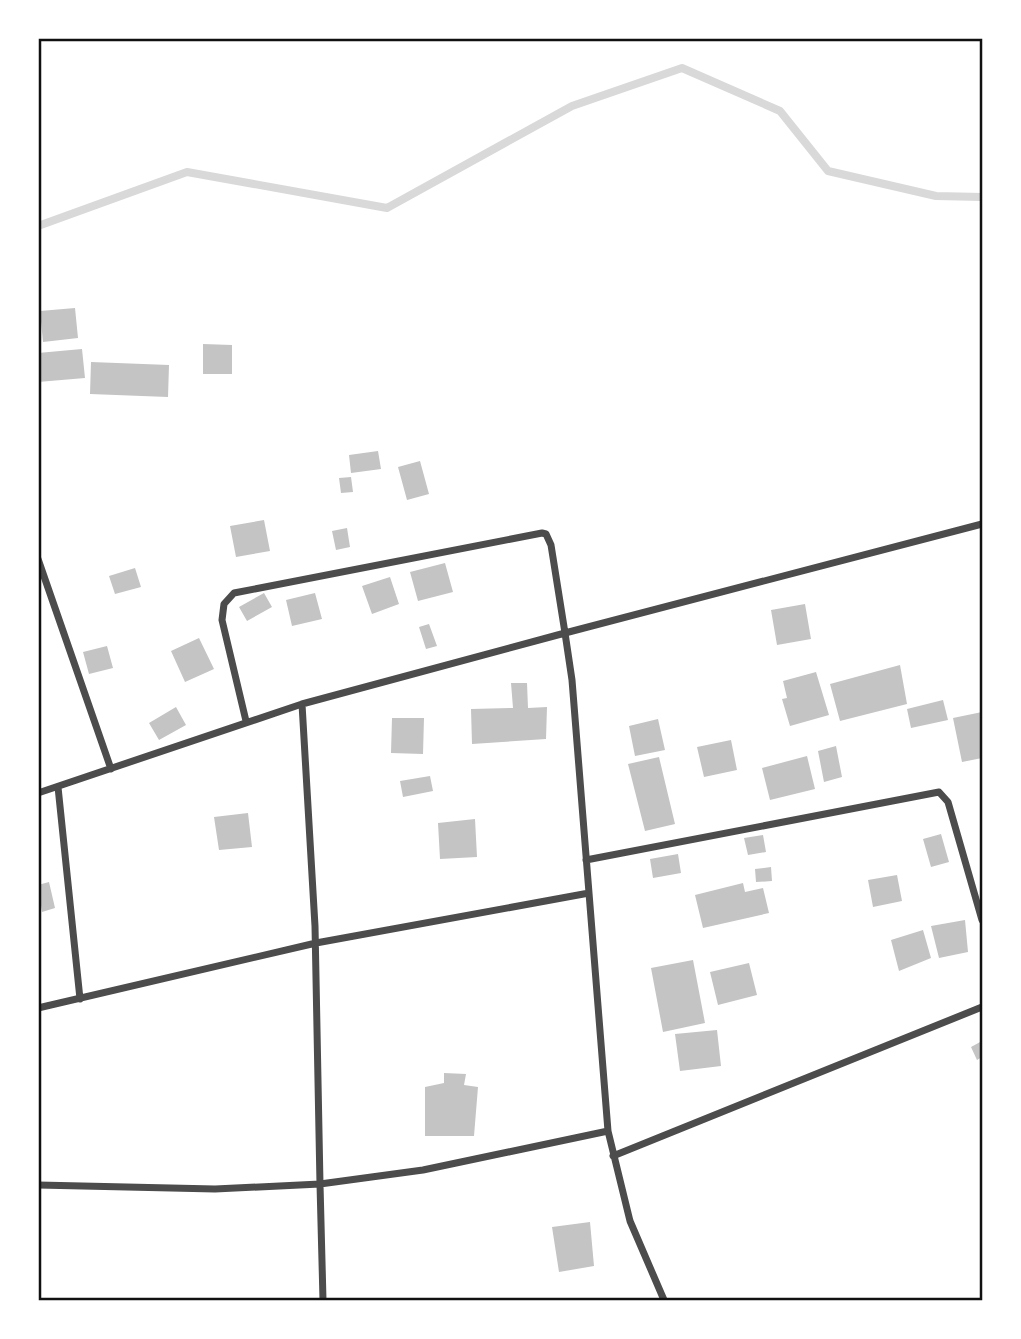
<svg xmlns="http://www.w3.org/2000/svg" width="1021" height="1339" font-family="Arial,sans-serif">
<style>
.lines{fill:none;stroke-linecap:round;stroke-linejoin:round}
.stream{stroke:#d9d9d9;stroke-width:8}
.building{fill:#c4c4c4}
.minor{stroke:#4c4c4c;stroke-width:7}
.neatline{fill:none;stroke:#111;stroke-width:2.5}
</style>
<rect width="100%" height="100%" fill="#fff"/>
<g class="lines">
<path class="stream" d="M38,226L187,172L387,208L572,106L682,68L780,111L828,171L936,196L982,197"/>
</g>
<path class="building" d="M75,308L78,338L43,342L40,311Z
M203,344L232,345V374H203Z
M82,349L85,378L38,382V353Z
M91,362L169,365L168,397L90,394Z
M378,451L381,469L351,473L349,455Z
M420,461L429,494L407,500L398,467Z
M351,477L353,492L341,493L339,478Z
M264,520L270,551L236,557L230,526Z
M347,528L350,547L336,550L332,531Z
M445,563L453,592L418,601L410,572Z
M135,568L141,587L115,594L109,576Z
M390,577L399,604L372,614L362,586Z
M264,593L272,607L247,621L239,607Z
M315,593L322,619L292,626L286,600Z
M805,604L811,639L777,645L771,610Z
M429,624L437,646L426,649L419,627Z
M199,638L214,669L185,682L171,651Z
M107,646L113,668L89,674L83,652Z
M900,665L907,704L840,721L830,684Z
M816,672L829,715L790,726L782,699L787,698L783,681Z
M511,683H527L528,708L547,707L546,739L472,744L471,709L513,708Z
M943,700L948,720L911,728L907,709Z
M176,707L186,725L159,740L149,723Z
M982,712V758L962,762L953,718Z
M392,718H424L423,754L391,753Z
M658,719L665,750L635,756L629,726Z
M731,740L737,770L704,777L697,747Z
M836,746L842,777L824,782L818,751Z
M807,756L815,789L770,800L762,768Z
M659,757L675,824L645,831L628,764Z
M430,776L433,791L403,797L400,781Z
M248,813L252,847L219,850L214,817Z
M475,819L477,857L440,859L438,823Z
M941,834L949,862L931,867L923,839Z
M763,835L766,852L748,855L744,838Z
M678,854L681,873L653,878L650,859Z
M771,867L772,881L756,882L755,869Z
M897,875L902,901L873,907L868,880Z
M49,882L55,908L42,912L38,885Z
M743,883L745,892L763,888L769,913L703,928L695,895Z
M965,920L968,952L939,958L931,926Z
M923,930L931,958L899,971L891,940Z
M693,960L705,1023L663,1032L651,968Z
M749,963L757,995L718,1005L710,972Z
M717,1030L721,1066L680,1071L675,1034Z
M982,1041V1057L977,1060L971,1047Z
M444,1073L466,1074L464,1085L478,1087L474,1136H425V1087L444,1083Z
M590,1222L594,1266L559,1272L552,1227Z"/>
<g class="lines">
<path class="minor" d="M38,559L111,769
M302,704L315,926L320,1184L423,1170L608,1131
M246,721L222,620L224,604L234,593L542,533L546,534L551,545L565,633L982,524
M58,787L80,999
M38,793L302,704L565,633L572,680L608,1131L630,1221L664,1300
M586,860L939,792L948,802L982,920
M38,1008L316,943L589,893
M613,1156L982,1007
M38,1185L215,1189L320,1184L323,1300"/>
</g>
<rect width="1021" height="1339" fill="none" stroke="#ffffff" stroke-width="80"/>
<rect x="40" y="40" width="941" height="1259" class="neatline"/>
</svg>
